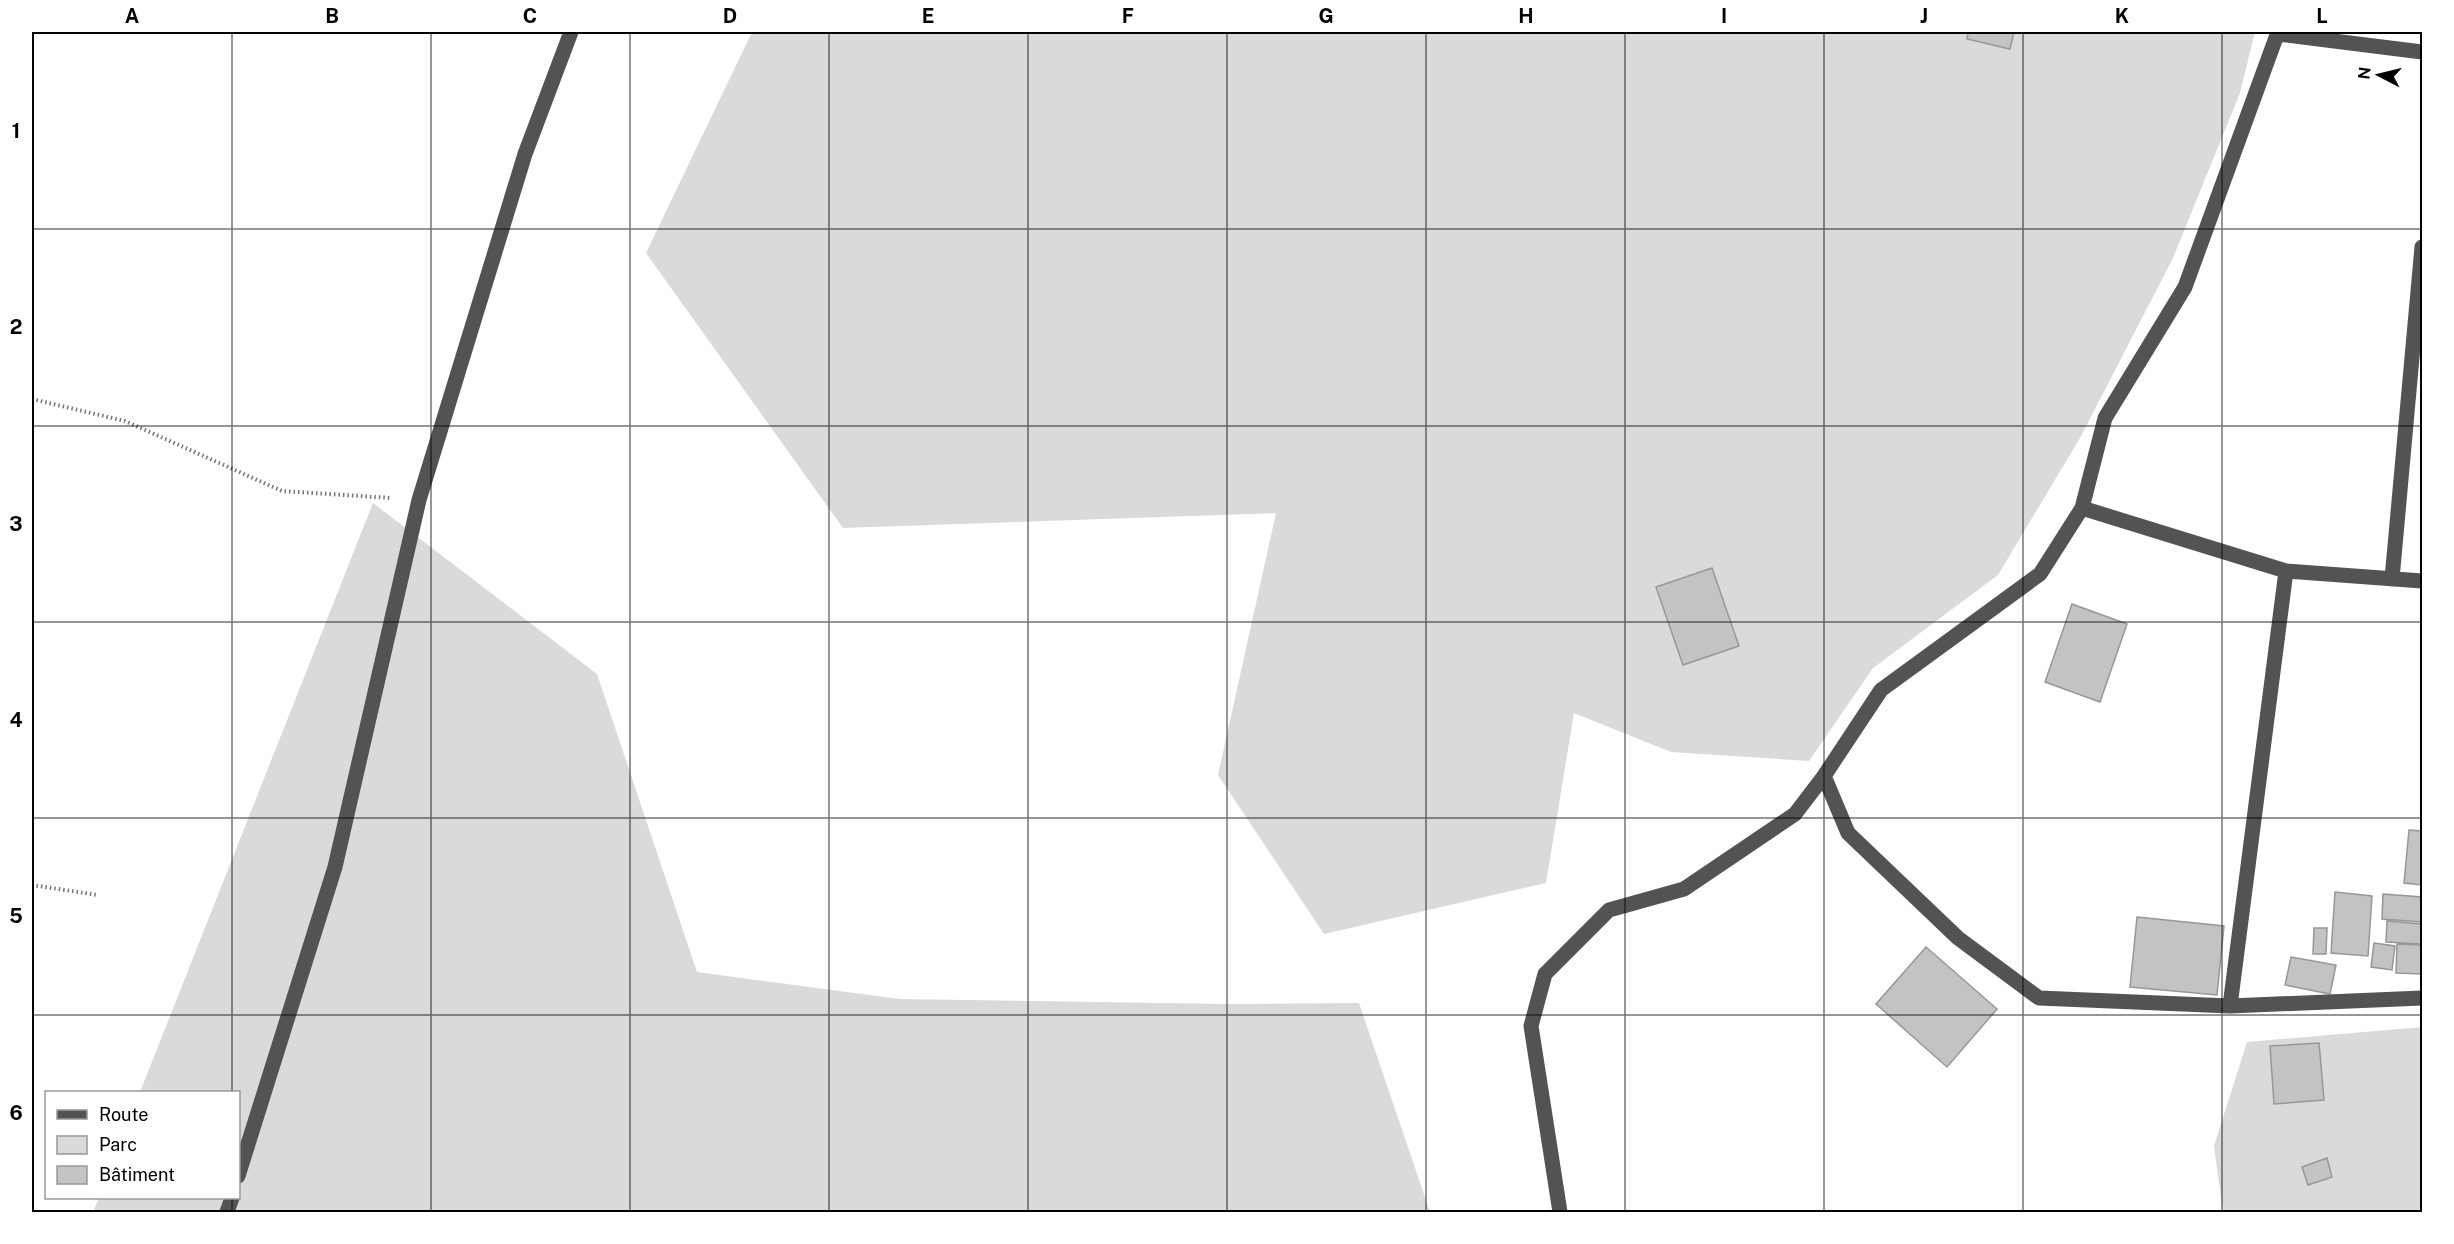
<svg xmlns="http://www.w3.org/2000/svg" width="2454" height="1244" font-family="'Public Sans',sans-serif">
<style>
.green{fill:#dadada}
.building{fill:#c3c3c3;stroke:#979797;stroke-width:1.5}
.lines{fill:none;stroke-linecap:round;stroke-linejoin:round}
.path{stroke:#757575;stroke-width:4;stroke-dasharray:1.5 3;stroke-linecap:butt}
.minor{stroke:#535353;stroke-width:15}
.grid{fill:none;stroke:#000;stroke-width:1.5;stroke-opacity:0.55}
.neatline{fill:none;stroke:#000;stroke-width:2}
.grid-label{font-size:20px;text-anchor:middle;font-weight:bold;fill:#000}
</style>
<rect width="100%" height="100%" fill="#fff"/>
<path class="green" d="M752,32H2255L2240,93L2173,258L2080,438L1998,575L1873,668L1809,761L1671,752L1574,713L1546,883L1324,934L1218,775L1276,513L843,528L646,253Z
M373,503L597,674L697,972L900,999L1226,1004L1359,1003L1430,1212H93L99,1198H238V1092H140Z
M2422,1027V1212H2223L2214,1146L2247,1042Z"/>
<path class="building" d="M1968,32H2014L2010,49L1967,39Z
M1712,568L1739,646L1683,665L1656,587Z
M2072,604L2127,624L2100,702L2045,682Z
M2409,830L2422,831V885L2404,883Z
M2335,892L2372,896L2368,956L2331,953Z
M2383,894L2422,897V922L2382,919Z
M2137,917L2224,926L2217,995L2130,987Z
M2387,921L2422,924V944L2386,942Z
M2314,928H2327L2326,954H2313Z
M2374,943L2395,946L2392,970L2371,967Z
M2397,944L2422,945V974L2396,973Z
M1926,947L1997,1009L1947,1067L1876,1004Z
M2291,957L2336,965L2330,994L2285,985Z
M2319,1043L2324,1100L2274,1104L2270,1046Z
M2327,1158L2332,1177L2308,1185L2302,1167Z"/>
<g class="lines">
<path class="path" d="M32,399L125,421L282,491L391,498
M32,885L98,895"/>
<path class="minor" d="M2278,34L2422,52
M2082,508L2286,571L2422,581
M2392,579L2422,247
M1824,776L1848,833L1958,938L2039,998L2230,1006L2422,998
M2230,1006L2286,571
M238,1176L335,867L419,500L525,154L571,32
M227,1212L232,1198
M1560,1212L1531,1026L1545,974L1609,910L1684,889L1795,814L1824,776L1881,690L2040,574L2082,508L2105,418L2185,287L2278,32"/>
</g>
<path class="grid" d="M232,32V1092M431,32V1212M630,32V1212M829,32V1212M1028,32V1212M1227,32V1212M1426,32V1212M1625,32V1212M1824,32V1212M2023,32V1212M2222,32V1212M32,229H2422M32,426H2422M32,622H2422M32,818H2422M32,1015H2422M232,1198V1212"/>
<rect width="2454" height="1244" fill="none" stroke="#ffffff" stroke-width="66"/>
<rect x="45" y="1091" width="195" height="108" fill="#ffffff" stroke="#999999" stroke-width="1.5"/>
<rect x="57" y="1110" width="30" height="9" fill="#535353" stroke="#999999" stroke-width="1.5"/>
<text x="99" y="1121" font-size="18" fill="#000000">Route</text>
<rect x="57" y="1136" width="30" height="18" fill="#dadada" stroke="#999999" stroke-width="1.5"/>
<text x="99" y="1151" font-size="18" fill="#000000">Parc</text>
<rect x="57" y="1166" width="30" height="18" fill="#c3c3c3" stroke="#999999" stroke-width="1.5"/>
<text x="99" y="1181" font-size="18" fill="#000000">Bâtiment</text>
<g transform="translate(2379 75) rotate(277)" stroke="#ffffff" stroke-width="4.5" paint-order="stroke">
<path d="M0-4.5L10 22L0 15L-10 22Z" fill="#000000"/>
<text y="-9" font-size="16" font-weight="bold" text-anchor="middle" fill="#000000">N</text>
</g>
<rect x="33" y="33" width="2388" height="1178" class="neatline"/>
<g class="grid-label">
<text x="132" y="23">A</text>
<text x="332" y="23">B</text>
<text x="530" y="23">C</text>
<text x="730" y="23">D</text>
<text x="928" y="23">E</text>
<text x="1128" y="23">F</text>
<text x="1326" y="23">G</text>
<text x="1526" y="23">H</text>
<text x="1724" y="23">I</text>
<text x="1924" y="23">J</text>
<text x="2122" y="23">K</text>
<text x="2322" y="23">L</text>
<text x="16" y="138">1</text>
<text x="16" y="334">2</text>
<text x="16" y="531">3</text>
<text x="16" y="727">4</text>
<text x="16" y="923">5</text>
<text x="16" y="1120">6</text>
</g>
</svg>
